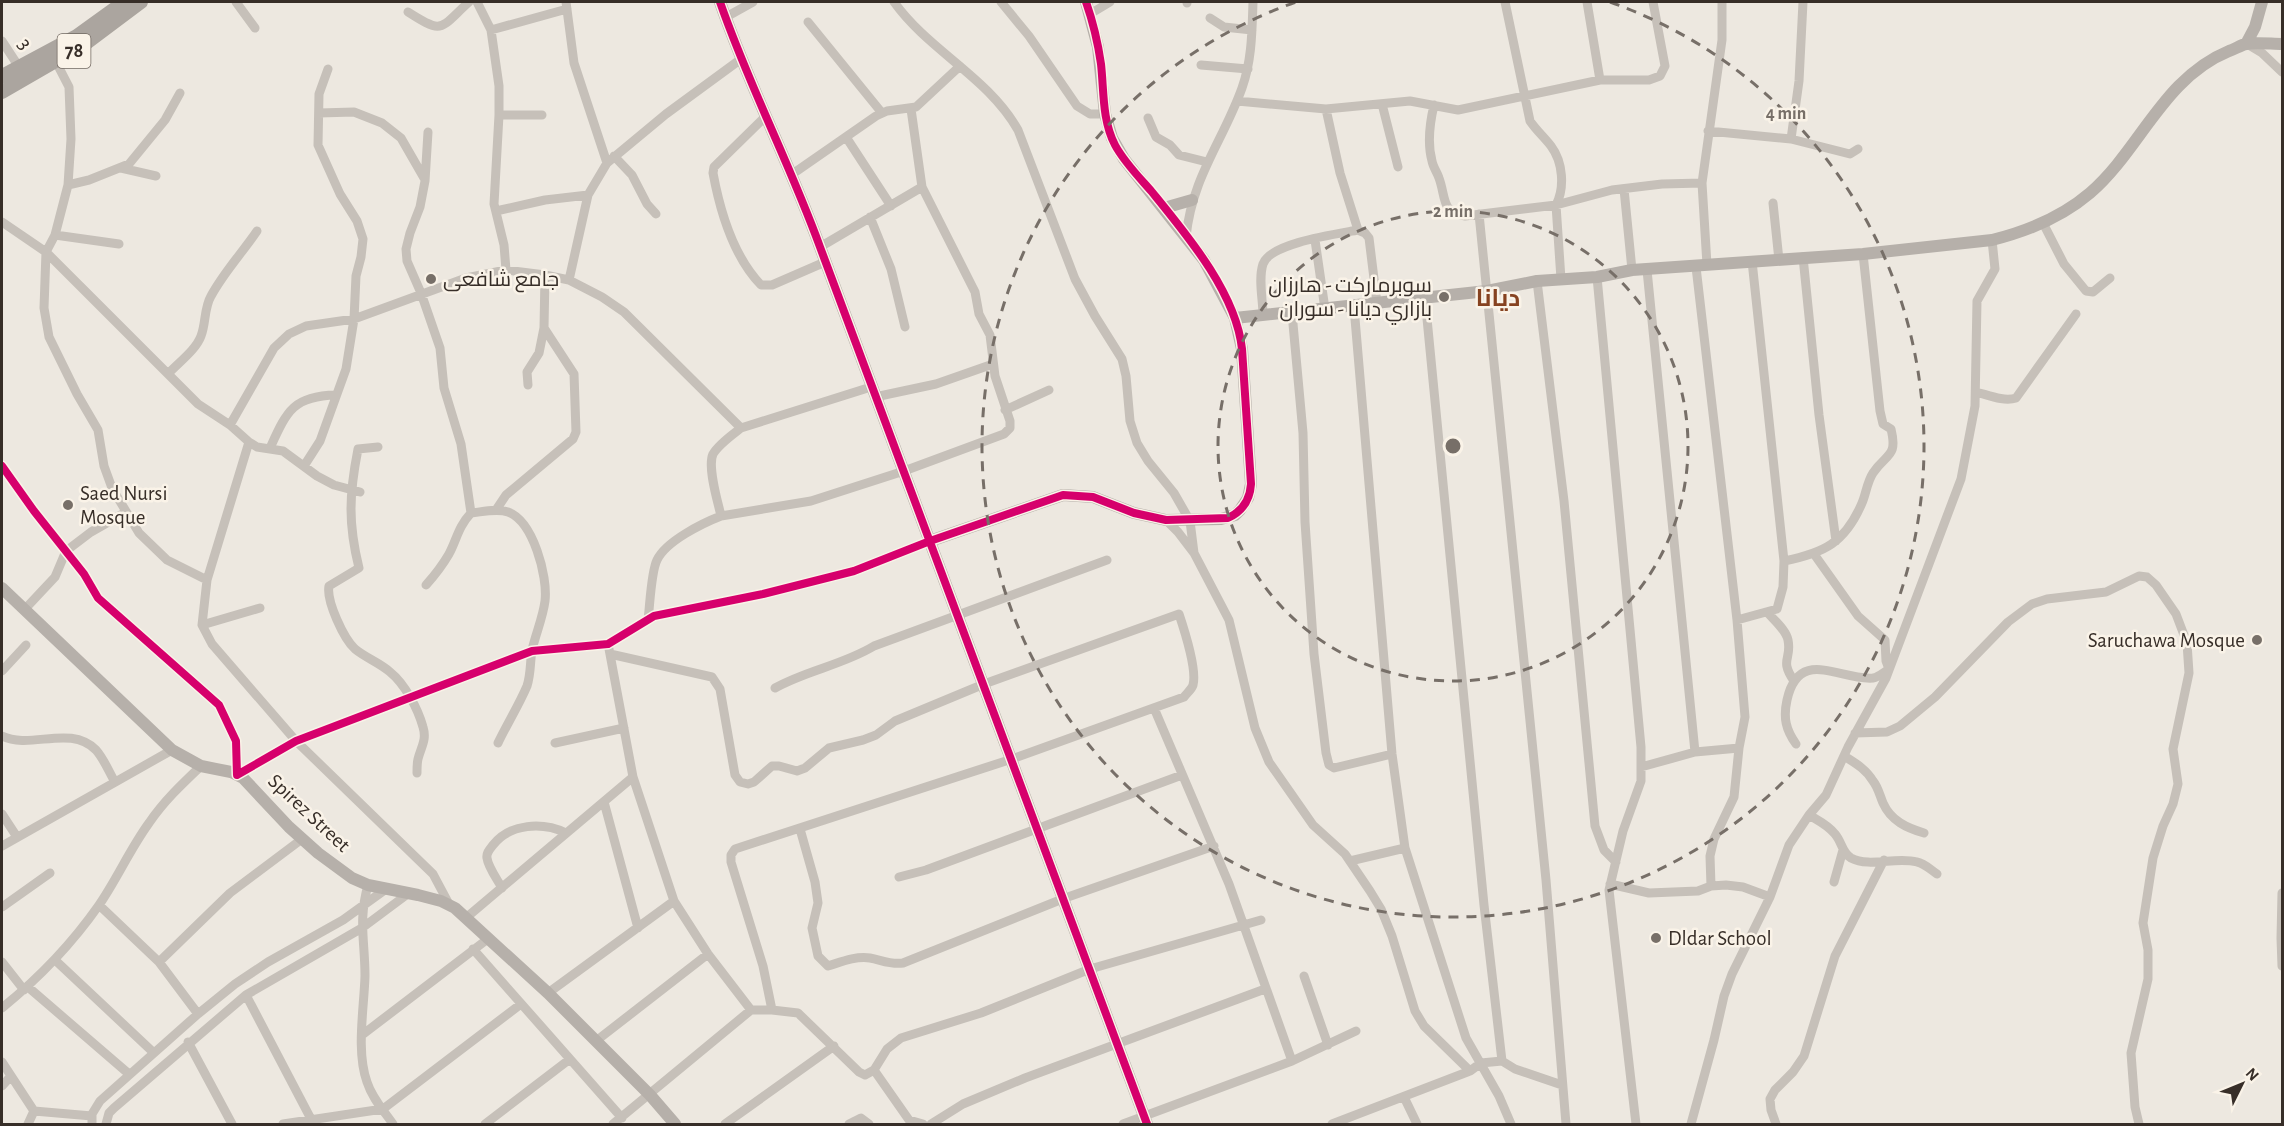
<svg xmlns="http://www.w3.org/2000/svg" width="2284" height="1126" font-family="'Alegreya Sans',Cairo,sans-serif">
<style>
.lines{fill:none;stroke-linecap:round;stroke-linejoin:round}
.street{stroke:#c6c0b9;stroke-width:9}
.secondary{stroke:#b6b0aa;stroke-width:12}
.primary{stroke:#aba59f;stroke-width:14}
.cycleway-casing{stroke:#faf3e8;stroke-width:11}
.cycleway{stroke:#d6006c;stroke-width:8}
.ring{fill:none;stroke:#776f68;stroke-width:3;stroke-dasharray:10 8}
.poi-dot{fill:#776f68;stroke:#faf3e8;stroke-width:2}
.labels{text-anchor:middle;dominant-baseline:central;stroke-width:5;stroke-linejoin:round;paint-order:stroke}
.shield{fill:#faf3e8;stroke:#726962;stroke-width:1.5}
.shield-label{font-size:20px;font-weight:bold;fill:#372e28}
.street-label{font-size:21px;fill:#372e28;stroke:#faf3e8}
.poi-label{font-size:21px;fill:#372e28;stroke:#faf3e8;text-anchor:start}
.quarter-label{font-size:24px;font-weight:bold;fill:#864220;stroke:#faf3e8}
.centre{fill:#776f68;stroke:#faf3e8;stroke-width:3}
.ring-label{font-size:18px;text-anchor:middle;font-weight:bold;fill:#776f68;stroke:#faf3e8;stroke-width:5;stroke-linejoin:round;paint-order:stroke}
</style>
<rect width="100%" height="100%" fill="#ede8e0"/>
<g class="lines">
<path class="street" d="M236,2L255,28
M477,2L491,30L499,86V115L494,204L504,245L506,270
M566,2L574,63L607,163
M894,2C929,51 988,77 1018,130L1075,279L1095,316L1122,359L1126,376L1130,421L1137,443L1148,461L1174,493L1190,521L1194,553
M1001,2L1029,36L1077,106L1090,114H1105
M1187,2V3
M1505,2L1530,121C1536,130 1544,137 1551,146C1563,162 1565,188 1556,205L1561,279
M1587,2L1600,80
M408,12C444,35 439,29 469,2
M1090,14L1110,2
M726,17L753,2
M1210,18L1224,27L1252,30
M808,22L882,113
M491,30L567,9
M2,41L19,67
M2247,44L2262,53L2282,72
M54,58L69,87L71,139L68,185L55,235L46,252L44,308L49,337L77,394L98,430L104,466L112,488L139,533L167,560L207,580
M1201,65L1248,69
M1237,101L1326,109L1410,101L1458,110L1600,80H1649L1660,76L1665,66L1653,2
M1382,104L1398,167
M1434,105C1430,122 1427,143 1432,161C1433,167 1437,172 1439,178C1446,197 1441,213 1465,216L1556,205L1612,190L1662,184L1702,183
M1326,109L1340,173L1358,230
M319,113L354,112L382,123L401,138L424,178
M499,115H542
M765,117L714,167L713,173C720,211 734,257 761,285H772L825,262
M1148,118L1156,137L1170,145L1179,155L1207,162
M1708,131L1791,139L1850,154L1858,149
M428,132L425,181L420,207L410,233L406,249L407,261L421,293L440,348L444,388L461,444L471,513
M846,137L891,206
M1791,139L1799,81L1803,2
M614,156L632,175L647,204L656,214
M121,168L156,176
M791,175L876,116L887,111L916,107L960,66
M68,185L89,180L129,164L165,120L180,93
M1624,189L1632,270
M1773,203L1779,260
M496,211L545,200L588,195
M1479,214L1546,880L1566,1124
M870,217L891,269L905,327
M2,222L46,252L198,404L230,425L249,442L257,447L283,451L317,476L334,485L360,492
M2043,223L2064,264L2086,291L2093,292L2110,278
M55,235L119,244
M1186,237C1192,177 1223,141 1242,88C1252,60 1252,31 1253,2
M1315,240L1325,309
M820,247L922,187
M1803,257L1819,415L1836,541
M1707,265L1702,183L1722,40V2
M1696,267L1737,620L1745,717L1739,748L1734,797L1714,839L1710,856L1711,886
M1647,270L1695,752
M1597,277L1641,747V781L1623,831L1609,890L1636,1124
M569,280L588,195L607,163L666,114L741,59
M1537,281L1564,501L1595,826L1604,850L1616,862
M1425,298L1484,905L1502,1061
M1354,307L1392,754L1405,848L1466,1038L1499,1096L1511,1124
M1292,313L1303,433L1305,522L1314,654L1326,753L1329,765L1334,768L1392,754
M1263,315C1263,300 1258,279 1263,264C1270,243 1337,234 1358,230L1365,233L1369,238L1377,303
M168,374C178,363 196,350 201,336C206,323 204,308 211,296C224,272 242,253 257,231
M528,385L527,372L539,353L544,328
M1976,392C1988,395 2004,402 2016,398L2076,314
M875,397L936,384L993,364
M1005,410L1049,390
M230,425L274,348L289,334L306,326L354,319L466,278L506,270L545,275L569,280L602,297L624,312L741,428L871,387
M249,442L207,580L202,625L212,644L296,741L433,874L449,904
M378,447L358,449C349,495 348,523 359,568L329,586C326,601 344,639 355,649C366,658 380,663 390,672C405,684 418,709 423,727C427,740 421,747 418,759C417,763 417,768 417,773
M270,448C287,411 293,396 336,395
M2,466L34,511L84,574L98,598L219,705L236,741L237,775L296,741L532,651L608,644L654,616L763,594L854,571L930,541
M304,466L320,441L346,369L354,319L356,276L361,257L363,239L357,221L340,194L318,145L319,94L328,69
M496,510L506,495L573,439L576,432L574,374L544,328L545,275
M721,516C718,502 707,467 713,454C719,444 732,435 741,428
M1166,520L1178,532L1194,553L1229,620L1255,728L1269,762L1313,825L1345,854L1370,891L1381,909L1392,936L1415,1011L1424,1026L1470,1071
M1784,561C1824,553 1845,543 1862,503C1866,494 1867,482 1873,473C1886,453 1898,458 1891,429L1883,424L1880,411L1863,254
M426,585C435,575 442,566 449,554C457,539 458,527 471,513C482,512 497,508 508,512C533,521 548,576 545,601C543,617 536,633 532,650C530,662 531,674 527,686C519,705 507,724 498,743
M25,609L55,577L66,551L91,532L126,512
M1768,613C1775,621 1786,630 1788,640C1792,660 1779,659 1794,681
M648,620C650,605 651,572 657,560C666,541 703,523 721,516L811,501L904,471L1004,434L1010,428V421L995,376L990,335L979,314L975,292L922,187L911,109
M1737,620L1777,609L1783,587L1784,561L1752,261
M202,625L260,608
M609,649L633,777L674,901L708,954L751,1010H772L798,1013L859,1072L865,1075L874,1070L887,1049L901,1038L981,1013L1090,969L1261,920
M610,654L712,677L720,689L735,775L740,782L748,784L754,782L772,766H779L797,771L805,768L829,748L863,740L876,735L895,721L984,684L1179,614C1184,629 1197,670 1193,685C1192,689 1187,693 1184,697L1012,759L735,849L731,855V862L763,966L772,1010
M2,671L26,645
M775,688C807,670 843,665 874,646L1107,560
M1154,708L1229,884L1292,1061
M1855,733L1887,732L1900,726L1935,697L2008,622L2032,604L2047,599L2106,592L2139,576L2147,577L2156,585L2176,614L2187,643L2189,673L2173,749L2178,784L2173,804L2163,826L2153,858L2143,923L2148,950V979L2131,1053L2135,1107L2139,1124
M2,736C31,750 70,724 96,750C104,759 109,772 115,782
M555,743L624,728
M1796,744C1786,730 1783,718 1787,700C1799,646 1840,681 1873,678C1879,677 1884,672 1889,669L1886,661L1885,640L1858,616L1814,554
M1844,756C1855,763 1866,769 1873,781C1878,787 1880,796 1883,803C1891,821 1907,828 1924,833
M1641,767L1695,752L1739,748
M604,802L638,928
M2,814L17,837
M1809,815C1819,821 1828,825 1835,834C1842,842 1842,853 1851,858C1870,868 1896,856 1917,862C1924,863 1931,870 1937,874
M800,829L815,882L818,903L812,928L818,956L828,966C841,962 855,956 870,958C881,960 891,965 903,963L1065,898L1214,846
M2,846L172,750
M1350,861L1405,848
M899,877L926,870L1182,775
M1834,882L1843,850
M1610,884L1649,893L1698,891L1711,886L1726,885L1743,887L1770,897
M368,885C358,921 365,941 365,976C364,1009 356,1051 367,1082C372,1098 384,1111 393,1124
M502,888C497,879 488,867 487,858C486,853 490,849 493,845C510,823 543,822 566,833
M2282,893L2281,938L2282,966
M99,905L159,962L198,1014
M2,907L50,873
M467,917L633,777
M473,949L622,1118
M55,960L154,1053
M2,962L24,990
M159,962L230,893L302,839
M1304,976L1328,1045
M28,987L129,1074
M548,993L674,901
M246,995L311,1119
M2,1008C39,978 71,945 99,905C117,879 130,849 149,823C164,801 182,784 201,766
M362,1035L489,938
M596,1041L708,954
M188,1042L232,1124
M2,1062L34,1111
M874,1070L909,1120L923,1124
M2,1086L11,1076
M1404,1097L1417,1124
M34,1111L92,1116
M28,1124L34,1111
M92,1124V1114L100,1101L198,1014L235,984L268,962L343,920L386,889
M106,1124L109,1113L114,1108L246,995L362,928L409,893
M283,1124L383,1109L521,1004
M485,1124L570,1059
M613,1124L751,1010
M725,1124L834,1046
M849,1124L861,1118L869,1124
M931,1124L963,1104L1025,1078L1265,989
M1123,1124L1292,1061L1356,1031
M1332,1124L1470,1071L1481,1063L1502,1061L1515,1069L1562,1085
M1691,1124L1714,1040L1724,996L1732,974L1770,897L1789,845L1809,815L1826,795L1848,747L1886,678L1961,479L1975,406L1977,301L1995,269L1992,240
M1776,1124L1771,1110L1770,1099L1775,1090L1793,1072L1804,1056L1835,956L1884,860"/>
<path class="secondary" d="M720,2C749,86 790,164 820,247C927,541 1040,832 1147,1124
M2246,44L2255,27L2262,2
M1164,208L1192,200
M1235,318L1487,291L1537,281L1597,277L1632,270L1863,254L1992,240C2028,231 2062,217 2090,193C2140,150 2163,78 2229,51C2235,49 2241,45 2246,44C2255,42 2272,44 2282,44
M930,541L1063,495L1093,497L1134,513L1166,520L1221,519L1235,515L1240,510L1248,498L1251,484L1242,349L1235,318L1204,260L1124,159L1112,138L1105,114L1098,47L1086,2
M2,588L172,750L201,766L231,772L243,778L289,827L318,853L352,878L368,885L418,895L441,901L455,908L548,993L650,1095L675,1124"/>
<path class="primary" d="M2,76L77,36L124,2
M2,92L85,44L141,2"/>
<g class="cycleway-casing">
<path id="cycleway" d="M720,2C749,86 790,164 820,247C927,541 1040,832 1147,1124
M2,466L34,511L84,574L98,598L219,705L236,741L237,775L296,741L532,651L608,644L654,616L763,594L854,571L930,541L1063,495L1093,497L1134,513L1166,520L1228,518C1243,511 1250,500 1251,484L1242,349C1236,293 1187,235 1152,192C1139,177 1124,162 1115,145C1102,120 1104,91 1101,64C1098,43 1093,22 1086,2"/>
</g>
<use href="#cycleway" class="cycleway"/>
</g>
<g class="ring">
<circle cx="1453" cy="446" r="235"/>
<path d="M1610 2A471 471 0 1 1 1296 2"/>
</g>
<g class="poi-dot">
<circle cx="431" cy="279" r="6"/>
<circle cx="1444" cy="297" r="6"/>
<circle cx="68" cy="505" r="6"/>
<circle cx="2257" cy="640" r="6"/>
<circle cx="1656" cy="938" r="6"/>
</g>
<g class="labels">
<rect class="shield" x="57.5" y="34" width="33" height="34" rx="4.5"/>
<g class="shield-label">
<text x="74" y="51">78</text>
</g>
<g class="street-label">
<text transform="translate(25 44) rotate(56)">3</text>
<text transform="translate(309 813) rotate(43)">Spirez Street</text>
</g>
<g class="poi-label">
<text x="443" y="279">جامع شافعی</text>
<text x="1432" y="285" text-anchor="end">سوبرماركت - هارزان<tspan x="1432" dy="24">بازاري ديانا - سوران</tspan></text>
<text x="80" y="493">Saed Nursi<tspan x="80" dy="24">Mosque</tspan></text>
<text x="2245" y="640" text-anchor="end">Saruchawa Mosque</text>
<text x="1668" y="938">Dldar School</text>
</g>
<g class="quarter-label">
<text x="1498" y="299">دیانا</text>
</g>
</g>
<circle cx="1453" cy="446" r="9" class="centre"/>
<g class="ring-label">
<text x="1786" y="119">4 min</text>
<text x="1453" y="217">2 min</text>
</g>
<rect width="2284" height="1126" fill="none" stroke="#372e28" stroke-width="6"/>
<g transform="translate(2242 1084) rotate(47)" stroke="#faf3e8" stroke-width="4.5" paint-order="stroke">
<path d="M0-4.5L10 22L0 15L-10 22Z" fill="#372e28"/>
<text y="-9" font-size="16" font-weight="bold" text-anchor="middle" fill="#372e28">N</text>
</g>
</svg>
